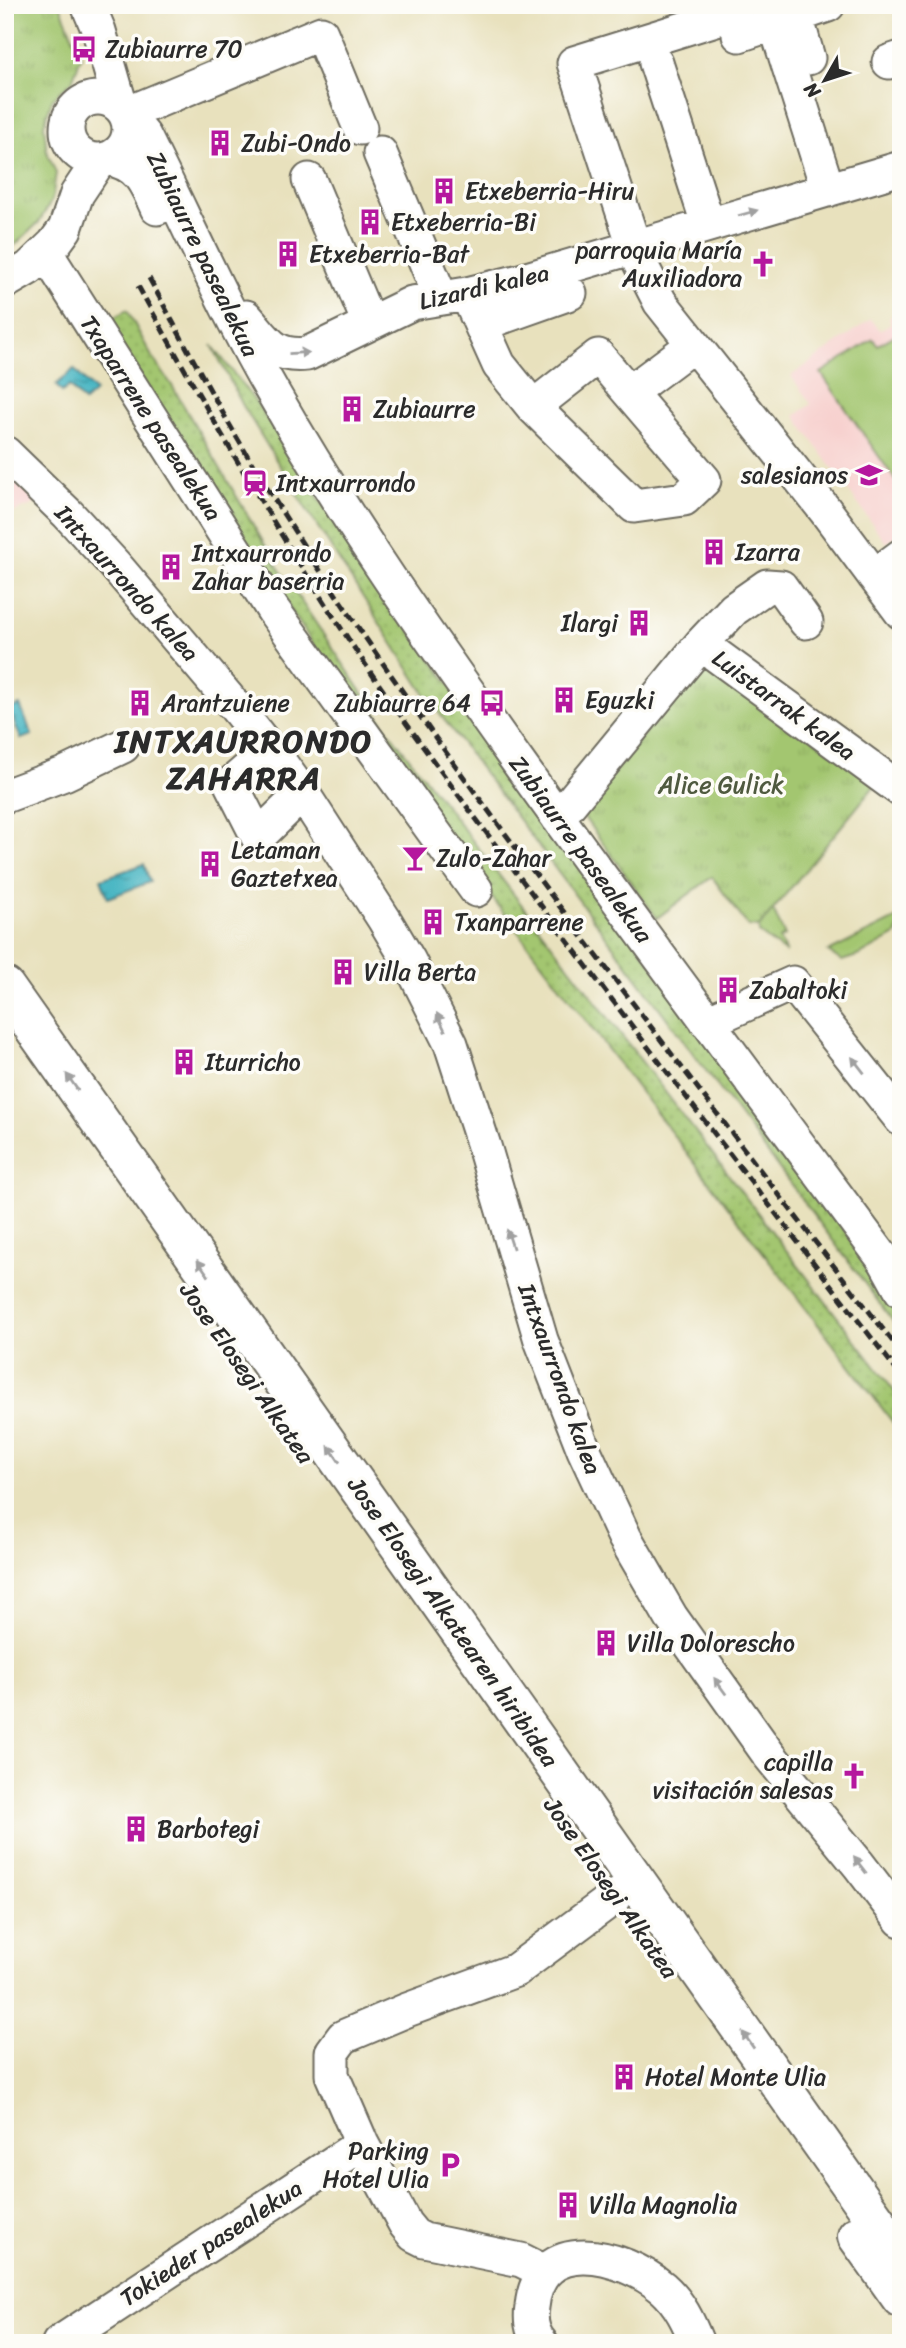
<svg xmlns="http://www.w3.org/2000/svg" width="906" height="2348" font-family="Sriracha,sans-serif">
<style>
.built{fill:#f7d0ce}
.grass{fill:url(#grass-dots);stroke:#67784d;stroke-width:2}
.park{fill:url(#park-tufts);stroke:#67784d;stroke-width:2}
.garden{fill:#a3c66f;stroke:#67784d;stroke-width:2}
.water{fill:url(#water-ripples);stroke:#397076;stroke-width:2}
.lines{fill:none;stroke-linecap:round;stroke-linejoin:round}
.minor-casing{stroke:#6d6b5e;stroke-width:37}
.major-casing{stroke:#6d6b5e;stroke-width:42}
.minor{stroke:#fff;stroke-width:33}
.major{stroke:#fff;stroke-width:38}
.rail{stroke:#2b2b2b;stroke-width:5;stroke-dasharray:10 5;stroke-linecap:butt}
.oneway{fill:#a0a0a0}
.labels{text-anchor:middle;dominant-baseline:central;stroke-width:7;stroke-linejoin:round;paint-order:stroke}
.poi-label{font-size:24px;fill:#2b2b2b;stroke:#fdfcf7;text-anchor:start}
.street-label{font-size:24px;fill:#2b2b2b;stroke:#fdfcf7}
.park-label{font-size:24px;fill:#4f5a3f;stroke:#fdfcf7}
.district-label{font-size:32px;font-weight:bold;letter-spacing:2px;fill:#2b2b2b;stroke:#fdfcf7}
</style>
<defs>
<pattern id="grass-dots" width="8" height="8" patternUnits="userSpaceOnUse" patternTransform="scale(1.75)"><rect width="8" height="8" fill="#a3c66f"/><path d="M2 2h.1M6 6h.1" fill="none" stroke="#8caa60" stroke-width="1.8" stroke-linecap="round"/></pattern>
<pattern id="park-tufts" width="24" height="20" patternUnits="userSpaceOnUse" patternTransform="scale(1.75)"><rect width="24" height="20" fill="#a3c66f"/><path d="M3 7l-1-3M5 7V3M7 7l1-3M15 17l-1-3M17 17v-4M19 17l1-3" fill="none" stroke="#8caa60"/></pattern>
<pattern id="water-ripples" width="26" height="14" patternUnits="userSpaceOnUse" patternTransform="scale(1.75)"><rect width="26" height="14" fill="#47b5c2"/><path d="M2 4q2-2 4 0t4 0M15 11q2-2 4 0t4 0" fill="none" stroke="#3b939e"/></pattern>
</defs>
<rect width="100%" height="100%" fill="#fdfcf7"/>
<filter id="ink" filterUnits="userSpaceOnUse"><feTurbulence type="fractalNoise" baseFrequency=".0143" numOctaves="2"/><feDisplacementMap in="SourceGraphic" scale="14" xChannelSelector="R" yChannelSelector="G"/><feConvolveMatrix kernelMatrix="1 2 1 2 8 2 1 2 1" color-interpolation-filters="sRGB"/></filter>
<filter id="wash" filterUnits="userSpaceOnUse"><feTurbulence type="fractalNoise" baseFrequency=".00686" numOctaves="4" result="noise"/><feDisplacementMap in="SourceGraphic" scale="28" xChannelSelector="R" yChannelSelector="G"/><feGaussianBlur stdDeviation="1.57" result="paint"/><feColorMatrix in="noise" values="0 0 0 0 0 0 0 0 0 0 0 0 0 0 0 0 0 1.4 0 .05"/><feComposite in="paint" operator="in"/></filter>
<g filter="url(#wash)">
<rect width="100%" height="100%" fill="#e8e1bd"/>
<path class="built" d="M901,309V533L886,543L795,416L811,404L791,376L871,319L880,330L891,323L889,318Z
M5,470L41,501L5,516Z"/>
<path class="grass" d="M127,310L152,357L171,384L276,564L387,729L901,1400V1433L496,903L368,729L105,323Z
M212,345L258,405L354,552L873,1270L870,1274L901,1315V1332L425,694L298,496L242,404Z"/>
<path class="park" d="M5,5H60L81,57L72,81L52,99L44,125L47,152L56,173L52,200L39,222L14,246L5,231Z
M702,660L876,784L759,927L748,926L712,877L657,918L581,813Z"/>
<path class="garden" d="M895,335L901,344V488L821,373L873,339L878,345Z
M773,910L785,936L779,939L786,953L759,933V927Z
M901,916L897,934L860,955L842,961L828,952Z"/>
<path class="water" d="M74,369L95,392L84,402L69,386L62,392L56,385Z
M20,705L32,735L21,739L9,709Z
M144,864L150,882L108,898L101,879Z"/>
</g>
<g filter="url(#ink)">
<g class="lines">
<g class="minor-casing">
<path id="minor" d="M88,5L99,31L121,107
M735,13L574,63L639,261L660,302L825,510L901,612
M739,35L775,23L828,190
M808,58L796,16L828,5
M889,62L901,58
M656,63L708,224
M67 129a31 31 0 1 1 62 0a31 31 0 1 1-62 0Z
M360,128L321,33L126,114L144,136C187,222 226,312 275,396C347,522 431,640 515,758C636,927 761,1094 885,1261L901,1290
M380,153L441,298
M108,159C138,163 146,183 157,208
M309,180L369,323
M46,253L273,610L476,890
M5,282L29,268L54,244L65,229L77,194L99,161
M467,294L499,365L533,407L598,356L704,480L684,499L634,506L533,407
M246,317C266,339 273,358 307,354L412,303L467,294L520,281L901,168
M482,324L570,293
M630,392L693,345
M5,453L68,514L115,565L228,698L281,764L307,800L384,919L409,961L451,1044L484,1146L541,1340L584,1450L625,1538L671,1617L769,1755L859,1865L901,1920
M874,576L901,556
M701,644L901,790
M270,750L231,784L258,837L302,794
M5,796L64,774L123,746
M558,818L701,644L734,609L767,586L781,587L806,622
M707,1022L793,983L901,1119
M362,2144L332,2075V2052L343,2037L407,2010L516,1970L616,1896
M59,2343L362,2144L405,2224L414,2235L424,2240L521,2260L533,2266L541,2274
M541,2343C532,2333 530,2320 532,2307C539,2233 622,2254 663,2288C680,2303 689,2323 697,2343"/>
</g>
<g class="major-casing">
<path id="major" d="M5,987L901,2256
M857,2236L901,2298"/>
</g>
<use href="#minor" class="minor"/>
<use href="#major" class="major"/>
<path class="rail" d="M149,278C186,346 222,414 262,480C379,668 513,846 648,1023C732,1133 815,1243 901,1352
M138,286C203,403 269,520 343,631C408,730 480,824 551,919C666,1072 784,1224 901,1376"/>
</g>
<defs><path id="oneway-solid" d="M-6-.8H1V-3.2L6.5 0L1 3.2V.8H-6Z" transform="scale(1.75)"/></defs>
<g class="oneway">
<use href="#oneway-solid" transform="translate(748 213) rotate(-16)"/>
<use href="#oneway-solid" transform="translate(299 353) rotate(-3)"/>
<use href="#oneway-solid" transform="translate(441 1022) rotate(-115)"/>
<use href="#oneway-solid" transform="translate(858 1065) rotate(-128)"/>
<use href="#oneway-solid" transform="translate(72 1082) rotate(-125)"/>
<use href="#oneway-solid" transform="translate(510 1239) rotate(-108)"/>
<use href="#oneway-solid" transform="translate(203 1268) rotate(-125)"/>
<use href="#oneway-solid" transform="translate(334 1454) rotate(-125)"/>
<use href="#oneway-solid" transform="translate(720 1686) rotate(-126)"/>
<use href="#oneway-solid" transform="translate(860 1865) rotate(-128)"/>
<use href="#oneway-solid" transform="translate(748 2040) rotate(-125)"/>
</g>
</g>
<defs>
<g id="bus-bare" transform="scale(2.1)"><path d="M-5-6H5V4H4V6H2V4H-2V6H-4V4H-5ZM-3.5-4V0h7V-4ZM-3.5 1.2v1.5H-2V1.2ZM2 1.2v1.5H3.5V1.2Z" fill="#b5179e" stroke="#fdfcf7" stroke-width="2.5" paint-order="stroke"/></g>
<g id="building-bare" transform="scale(2.1)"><path d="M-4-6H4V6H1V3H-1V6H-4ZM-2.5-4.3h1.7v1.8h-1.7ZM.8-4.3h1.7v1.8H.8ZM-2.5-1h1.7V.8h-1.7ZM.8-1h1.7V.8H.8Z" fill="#b5179e" stroke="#fdfcf7" stroke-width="2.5" paint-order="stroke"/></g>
<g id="church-bare" transform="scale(2.1)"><path d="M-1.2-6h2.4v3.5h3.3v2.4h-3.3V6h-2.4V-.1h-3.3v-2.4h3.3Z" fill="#b5179e" stroke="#fdfcf7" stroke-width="2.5" paint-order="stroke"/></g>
<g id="school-bare" transform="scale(2.1)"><path d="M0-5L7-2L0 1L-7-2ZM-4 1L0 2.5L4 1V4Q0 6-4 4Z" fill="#b5179e" stroke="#fdfcf7" stroke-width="2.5" paint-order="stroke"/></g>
<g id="station-bare" transform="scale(2.1)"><path d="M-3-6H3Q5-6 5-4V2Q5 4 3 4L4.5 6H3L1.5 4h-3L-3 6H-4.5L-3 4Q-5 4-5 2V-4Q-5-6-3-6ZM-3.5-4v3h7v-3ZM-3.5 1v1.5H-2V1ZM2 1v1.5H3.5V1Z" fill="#b5179e" stroke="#fdfcf7" stroke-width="2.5" paint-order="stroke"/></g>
<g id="bar-bare" transform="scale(2.1)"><path d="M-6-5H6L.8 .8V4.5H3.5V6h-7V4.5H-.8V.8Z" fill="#b5179e" stroke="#fdfcf7" stroke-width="2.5" paint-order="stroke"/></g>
<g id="parking-bare" transform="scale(2.1)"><path d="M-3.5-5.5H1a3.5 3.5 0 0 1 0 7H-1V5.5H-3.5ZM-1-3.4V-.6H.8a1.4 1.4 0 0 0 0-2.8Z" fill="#b5179e" stroke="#fdfcf7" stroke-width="2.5" paint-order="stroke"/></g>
</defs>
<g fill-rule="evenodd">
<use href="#bus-bare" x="84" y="49"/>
<use href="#building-bare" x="220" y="143"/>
<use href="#building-bare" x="444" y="191"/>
<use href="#building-bare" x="370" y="222"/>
<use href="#building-bare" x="288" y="254"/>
<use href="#church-bare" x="763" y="264"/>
<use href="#building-bare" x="352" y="409"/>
<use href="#school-bare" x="869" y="475"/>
<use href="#station-bare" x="255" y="483"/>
<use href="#building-bare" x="714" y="552"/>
<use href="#building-bare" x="171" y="567"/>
<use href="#building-bare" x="639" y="623"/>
<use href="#building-bare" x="564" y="700"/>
<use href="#building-bare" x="140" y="703"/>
<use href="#bus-bare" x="492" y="703"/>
<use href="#bar-bare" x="415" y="858"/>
<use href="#building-bare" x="210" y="864"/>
<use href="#building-bare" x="433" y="922"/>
<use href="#building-bare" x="343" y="972"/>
<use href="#building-bare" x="728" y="990"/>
<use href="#building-bare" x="184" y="1062"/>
<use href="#building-bare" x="606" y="1643"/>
<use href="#church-bare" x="854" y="1776"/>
<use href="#building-bare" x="136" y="1829"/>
<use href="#building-bare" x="624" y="2077"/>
<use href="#parking-bare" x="450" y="2165"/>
<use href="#building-bare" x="568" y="2205"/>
</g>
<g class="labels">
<g class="poi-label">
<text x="105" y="49">Zubiaurre 70</text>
<text x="241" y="143">Zubi-Ondo</text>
<text x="465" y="191">Etxeberria-Hiru</text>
<text x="391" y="222">Etxeberria-Bi</text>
<text x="742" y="250" text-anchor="end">parroquia María<tspan x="742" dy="28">Auxiliadora</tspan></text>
<text x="309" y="254">Etxeberria-Bat</text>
<text x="373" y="409">Zubiaurre</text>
<text x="848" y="475" text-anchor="end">salesianos</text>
<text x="276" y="483">Intxaurrondo</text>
<text x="735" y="552">Izarra</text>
<text x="192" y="553">Intxaurrondo<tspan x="192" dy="28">Zahar baserria</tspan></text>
<text x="618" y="623" text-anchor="end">Ilargi</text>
<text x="585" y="700">Eguzki</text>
<text x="161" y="703">Arantzuiene</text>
<text x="471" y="703" text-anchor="end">Zubiaurre 64</text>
<text x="231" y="850">Letaman<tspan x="231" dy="28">Gaztetxea</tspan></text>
<text x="436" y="858">Zulo-Zahar</text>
<text x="454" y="922">Txanparrene</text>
<text x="364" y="972">Villa Berta</text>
<text x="749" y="990">Zabaltoki</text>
<text x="205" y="1062">Iturricho</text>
<text x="627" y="1643">Villa Dolorescho</text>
<text x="833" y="1762" text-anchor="end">capilla<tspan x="833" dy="28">visitación salesas</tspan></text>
<text x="157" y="1829">Barbotegi</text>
<text x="645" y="2077">Hotel Monte Ulia</text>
<text x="429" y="2151" text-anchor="end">Parking<tspan x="429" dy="28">Hotel Ulia</tspan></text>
<text x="589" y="2205">Villa Magnolia</text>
</g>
<g class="street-label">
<text transform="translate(203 254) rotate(64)">Zubiaurre pasealekua</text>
<text transform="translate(484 287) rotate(-13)">Lizardi kalea</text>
<text transform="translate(151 418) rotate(57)">Txaparrene pasealekua</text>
<text transform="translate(127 583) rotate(48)">Intxaurrondo kalea</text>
<text transform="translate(784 705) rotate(36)">Luistarrak kalea</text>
<text transform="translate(581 849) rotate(54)">Zubiaurre pasealekua</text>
<text transform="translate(247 1373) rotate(55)">Jose Elosegi Alkatea</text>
<text transform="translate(560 1379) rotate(70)">Intxaurrondo kalea</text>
<text transform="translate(453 1622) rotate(55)">Jose Elosegi Alkatearen hiribidea</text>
<text transform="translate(611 1888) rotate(55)">Jose Elosegi Alkatea</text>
<text transform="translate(211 2243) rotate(-33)">Tokieder pasealekua</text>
</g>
<g class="park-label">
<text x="721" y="785">Alice Gulick</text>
</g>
<g class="district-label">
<text x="244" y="741">INTXAURRONDO<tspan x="244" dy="37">ZAHARRA</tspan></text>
</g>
</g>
<rect width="906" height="2348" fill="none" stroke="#fdfcf7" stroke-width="28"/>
<g transform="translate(825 80) rotate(231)" stroke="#fdfcf7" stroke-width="5" paint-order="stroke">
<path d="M0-5L12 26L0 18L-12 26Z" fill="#2b2b2b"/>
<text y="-10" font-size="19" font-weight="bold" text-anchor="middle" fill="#2b2b2b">N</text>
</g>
</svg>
